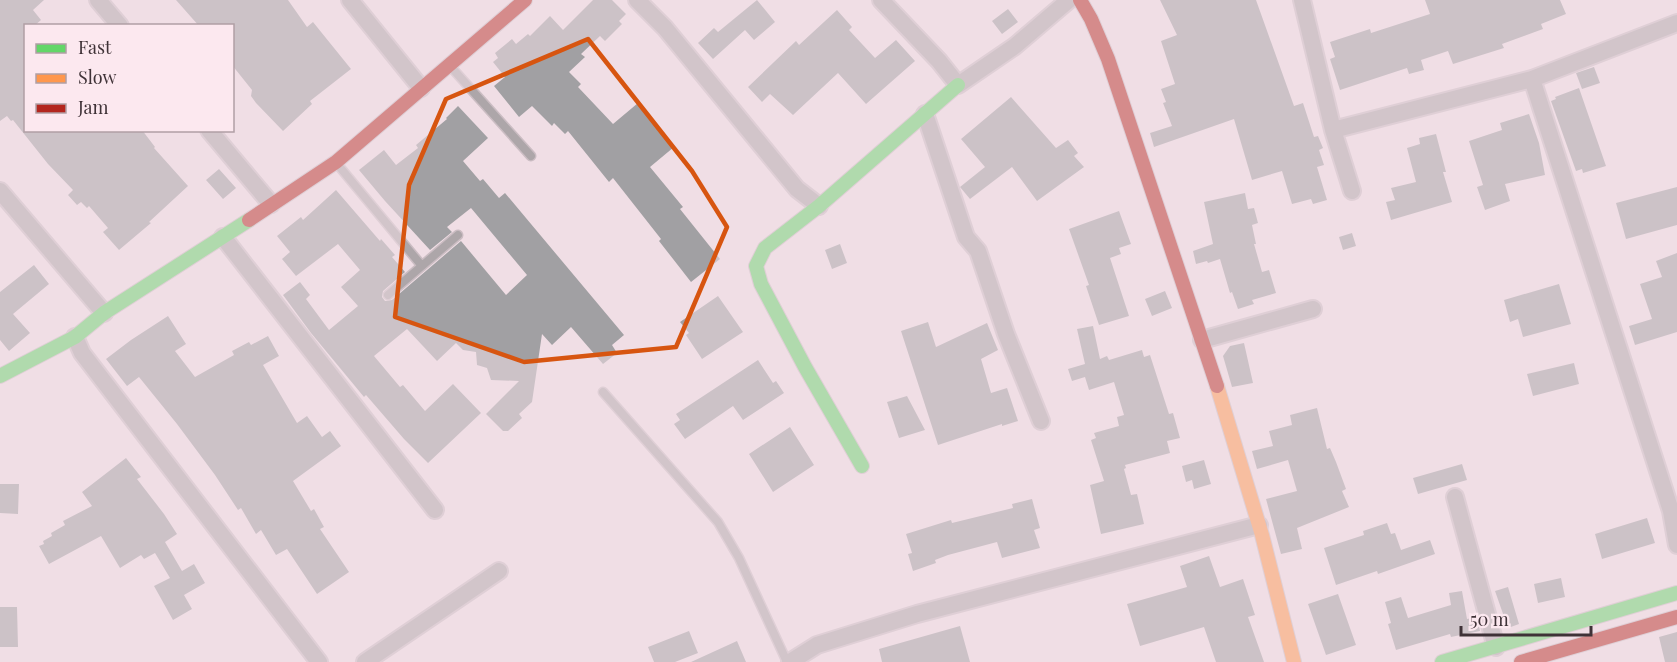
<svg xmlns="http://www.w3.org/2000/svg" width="1677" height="662" font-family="'Playfair Display',serif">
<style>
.building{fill:#a1a0a3}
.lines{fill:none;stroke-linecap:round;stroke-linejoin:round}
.lane-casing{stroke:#cbbdc3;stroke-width:11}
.street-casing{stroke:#cbbdc3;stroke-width:20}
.fast-casing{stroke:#cbbdc3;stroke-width:16}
.slow-casing{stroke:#cbbdc3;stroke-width:16}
.jam-casing{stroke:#cbbdc3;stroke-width:16}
.lane{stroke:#ada6a9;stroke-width:8}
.street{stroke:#ada6a9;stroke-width:16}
.fast{stroke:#63d668;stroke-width:14}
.slow{stroke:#ff974d;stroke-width:14}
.jam{stroke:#b3261e;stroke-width:14}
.marked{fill:none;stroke:#d75510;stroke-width:4.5;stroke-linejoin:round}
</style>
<rect width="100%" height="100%" fill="#f0dee5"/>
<path class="building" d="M0,0H44L33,10L41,20L34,26H26V130H142L155,147L154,148L188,186L149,222L151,223L119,250L103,232L108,228L89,206L87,208L81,202L77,205L68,195L73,190L48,164L13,120L11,121L7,116L0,121Z
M176,0H288L307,27L313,22L351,69L310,101L312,104L283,131L256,103L251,96L252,90L232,65V26H199Z
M593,0H612L626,14L619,21L622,24L605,41L600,36L581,54L585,57L569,72L581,84L578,87L613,124L638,103L674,147L650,167L683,207L680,209L720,259L691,282L659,241L661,239L613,178L609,182L568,131L565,134L554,123L552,126L532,106L519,117L494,86L505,77L493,62L498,58L495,53L512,39L516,44L528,34L530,36L550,16L563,30Z
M757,0L775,22L754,40L745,30L713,59L698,43L714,28L718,32Z
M1160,0H1256L1294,106L1303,103L1314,137L1318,136L1323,148L1319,150L1324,165L1317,167L1327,200L1313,204L1311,199L1292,204L1282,171L1252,180L1234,119L1154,147L1150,133L1172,126L1163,103L1166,102L1161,89L1175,84L1161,41L1177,35Z
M1425,0H1560L1566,14L1541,24L1543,29L1502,44L1504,48L1453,64L1448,51L1421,60L1424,70L1409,74L1407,68L1340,90L1330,59L1335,57L1330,42L1370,29L1371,33L1430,14Z
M1008,9L1018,22L1002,34L992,21Z
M837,10L852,27L849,30L875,58L896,40L915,61L866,104L838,73L793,115L770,94L762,102L748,87L796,41L799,45Z
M1594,67L1600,83L1582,89L1576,73Z
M1579,88L1606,166L1583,173L1582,169L1576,171L1551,101L1556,99L1555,97Z
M1011,97L1056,148L1068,140L1078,153L1074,156L1084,167L1037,201L1012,167L970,199L960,187L985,167L961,139Z
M458,106L488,138L463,161L480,181L483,179L499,198L505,193L624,335L612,345L617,353L603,364L571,327L552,345L542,334L532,402L519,414L522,418L508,431H503L486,414L519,381L491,380L487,368L477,365L476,352L463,350L456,343L437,361L407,329L374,356L400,387L403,385L425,411L453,384L481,413L428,463L404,439L366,395L364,397L311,333L283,295L300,282L310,295L306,299L329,330L358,306L341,287L360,270L338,244L296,276L282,259L290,252L277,236L301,217L303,220L336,190L380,241L381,239L395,255L392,257L405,272L383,291L382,297L385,301L392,300L461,241L506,295L527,275L471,208L447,227L452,232L430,250L385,201L359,170L384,150L396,165L418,148L416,145L447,119L446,118Z
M1529,114L1539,143L1545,175L1505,184L1510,201L1485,210L1477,187L1483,185L1469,141L1502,130L1500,123Z
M1436,134L1446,172H1443L1452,202L1391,220L1386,202L1395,200L1391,188L1416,182L1407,148L1420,144L1419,138Z
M219,169L236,188L223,199L206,180Z
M1677,187V225L1626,239L1616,203Z
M1245,193L1248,209L1254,208L1258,223L1252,225L1256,244H1254L1262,272L1269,270L1276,293L1252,300L1254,304L1238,309L1232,292L1230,293L1220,259L1208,263L1207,261L1196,264L1193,251L1213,244L1204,202Z
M1119,211L1131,244L1119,248L1121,254L1110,258L1129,316L1099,325L1086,286L1089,285L1069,229Z
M1352,233L1356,246L1343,250L1339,237Z
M840,244L847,263L832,269L825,250Z
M1677,253V332L1635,345L1629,326L1652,319L1640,284L1662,277L1656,261Z
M34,265L49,284L13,314L30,333L9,351L0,340V292Z
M1559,284L1571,324L1523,337L1518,319L1510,322L1504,300Z
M1165,291L1172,308L1152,316L1145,299Z
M718,296L743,332L702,359L686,335L689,333L680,322Z
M168,316L186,344L175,351L195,377L234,355L232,351L249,342L251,345L268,336L279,356L263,365L297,423L307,416L322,437L330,431L341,446L293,481L311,511L314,509L324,527L320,529L349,572L317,594L287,549L276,555L261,530L256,534L241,508L238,510L215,475L177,424L139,377L127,386L106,359L131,340Z
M928,322L936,347L987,323L998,350L981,359L991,393L1007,388L1018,421L1002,426V424L938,445L901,331Z
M1093,326L1100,359L1107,356L1109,360L1142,350L1144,357L1150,355L1169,414L1173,413L1180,438L1167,441L1170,453L1125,465L1126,468L1124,469L1131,495L1137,494L1144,524L1101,534L1090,485L1104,481L1091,440L1096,438L1094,433L1119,426L1117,417L1124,415L1114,382L1089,390L1085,377L1072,381L1068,369L1085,364L1077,329Z
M1244,343L1253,383L1232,387L1223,356L1230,346Z
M758,360L773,383L776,381L784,393L743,420L733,406L685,439L674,424L680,420L676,414Z
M1574,363L1579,384L1533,396L1527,374Z
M907,396L925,430L899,438L887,402Z
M1317,408L1327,449L1330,448L1336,462L1346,489L1342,491L1349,507L1297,528L1302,549L1281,554L1266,499L1297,491L1288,460L1257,469L1252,451L1273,446L1269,431L1292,425L1290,415Z
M790,427L814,465L773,492L749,454Z
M126,458L141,477L137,479L164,514L177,534L165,542L182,571L194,564L205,583L184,595L192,609L173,620L154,586L170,578L155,553L144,559L141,555L120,568L101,536L49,564L39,546L44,544L43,541L52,536L51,533L65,525L63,521L92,506L82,492Z
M1204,460L1211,484L1194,489L1192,480L1186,482L1182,466Z
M1462,464L1467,480L1418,494L1413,478Z
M0,484H19L18,514L0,513Z
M1032,499L1040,528L1034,530L1040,548L1002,558L997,542L948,555L935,560L936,563L913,571L908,554L912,553L906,534L951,520L952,523L1013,508L1012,504Z
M1647,518L1655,543L1602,559L1595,534Z
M1387,523L1391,534L1395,533L1401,550L1430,540L1435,554L1378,574L1377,571L1336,585L1324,548L1364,535L1363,531Z
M1209,556L1220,587L1243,579L1255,615L1248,617L1264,662H1216L1204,627L1140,646L1127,604L1187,587L1180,566Z
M1561,578L1565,597L1538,603L1534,584Z
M1508,587L1519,624L1508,628L1495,591Z
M1462,591L1467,619L1477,617L1480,631L1451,637L1450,634L1396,650L1388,624L1391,623L1385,602L1401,597L1408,618L1451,605L1449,593Z
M1338,594L1356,645L1326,655L1308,604Z
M0,607H17L18,647H0Z
M960,626L970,662H882L879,649Z
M689,631L698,653L675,662H654L648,647Z
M1677,632V662H1665L1659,637Z
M737,641L746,662H691Z"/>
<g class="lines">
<g class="lane-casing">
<path id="lane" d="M451,67L531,156
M338,165L422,266
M388,295L458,235
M603,392L718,522L739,558L787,662"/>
</g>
<g class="street-casing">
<path id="street" d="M98,0L120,26
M350,0L421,88
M637,0L665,28L797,189L819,206
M881,0L939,61L958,85L1015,46L1069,0
M1302,0L1333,130L1352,191
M1532,79L1671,511L1677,545
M925,114L966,237L978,251L1006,334L1041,421
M209,130L271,204
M1333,130L1532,79L1677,23
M0,191L104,313
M223,237L435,510
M75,337L82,353L319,662
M1202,340L1313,309
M1455,497L1496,647
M365,662L499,571
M790,662L817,645L917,614L1259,525"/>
</g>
<g class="fast-casing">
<path id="fast" d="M0,376L75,337L104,313L249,220
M862,466L805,367L761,284L756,266L765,248L819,206L958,85
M1442,662L1677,593"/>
</g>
<g class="slow-casing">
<path id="slow" d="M1217,386L1262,535L1294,662"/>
</g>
<g class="jam-casing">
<path id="jam" d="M1080,0L1091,19L1108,59L1217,386
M249,220L336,162L525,0
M1521,662L1677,617"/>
</g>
<use href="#lane" class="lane"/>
<use href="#street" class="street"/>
<use href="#fast" class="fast"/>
<use href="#slow" class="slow"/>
<use href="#jam" class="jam"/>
</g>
<path d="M0 0H1677V662H0ZM588,39L692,171L727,227L676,347L524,362L395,317L409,185L446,99Z" fill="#f0dee5" fill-opacity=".55" fill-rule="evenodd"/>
<path class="marked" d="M588,39L692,171L727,227L676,347L524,362L395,317L409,185L446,99Z"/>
<rect x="24" y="24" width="210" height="108" fill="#fce8ef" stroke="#b09fa5" stroke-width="1.5"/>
<rect x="36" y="44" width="30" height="9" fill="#63d668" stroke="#b09fa5" stroke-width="1.5"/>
<text x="78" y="54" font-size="18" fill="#3f3237">Fast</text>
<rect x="36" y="74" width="30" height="9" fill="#ff974d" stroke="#b09fa5" stroke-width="1.5"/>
<text x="78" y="84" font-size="18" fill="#3f3237">Slow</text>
<rect x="36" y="104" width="30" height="9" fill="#b3261e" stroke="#b09fa5" stroke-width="1.5"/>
<text x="78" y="114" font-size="18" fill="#3f3237">Jam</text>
<path d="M1461 626v9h130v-9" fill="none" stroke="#3f3237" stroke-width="3"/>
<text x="1470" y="626" font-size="18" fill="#3f3237" stroke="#fce8ef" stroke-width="4.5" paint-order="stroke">50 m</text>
</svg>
